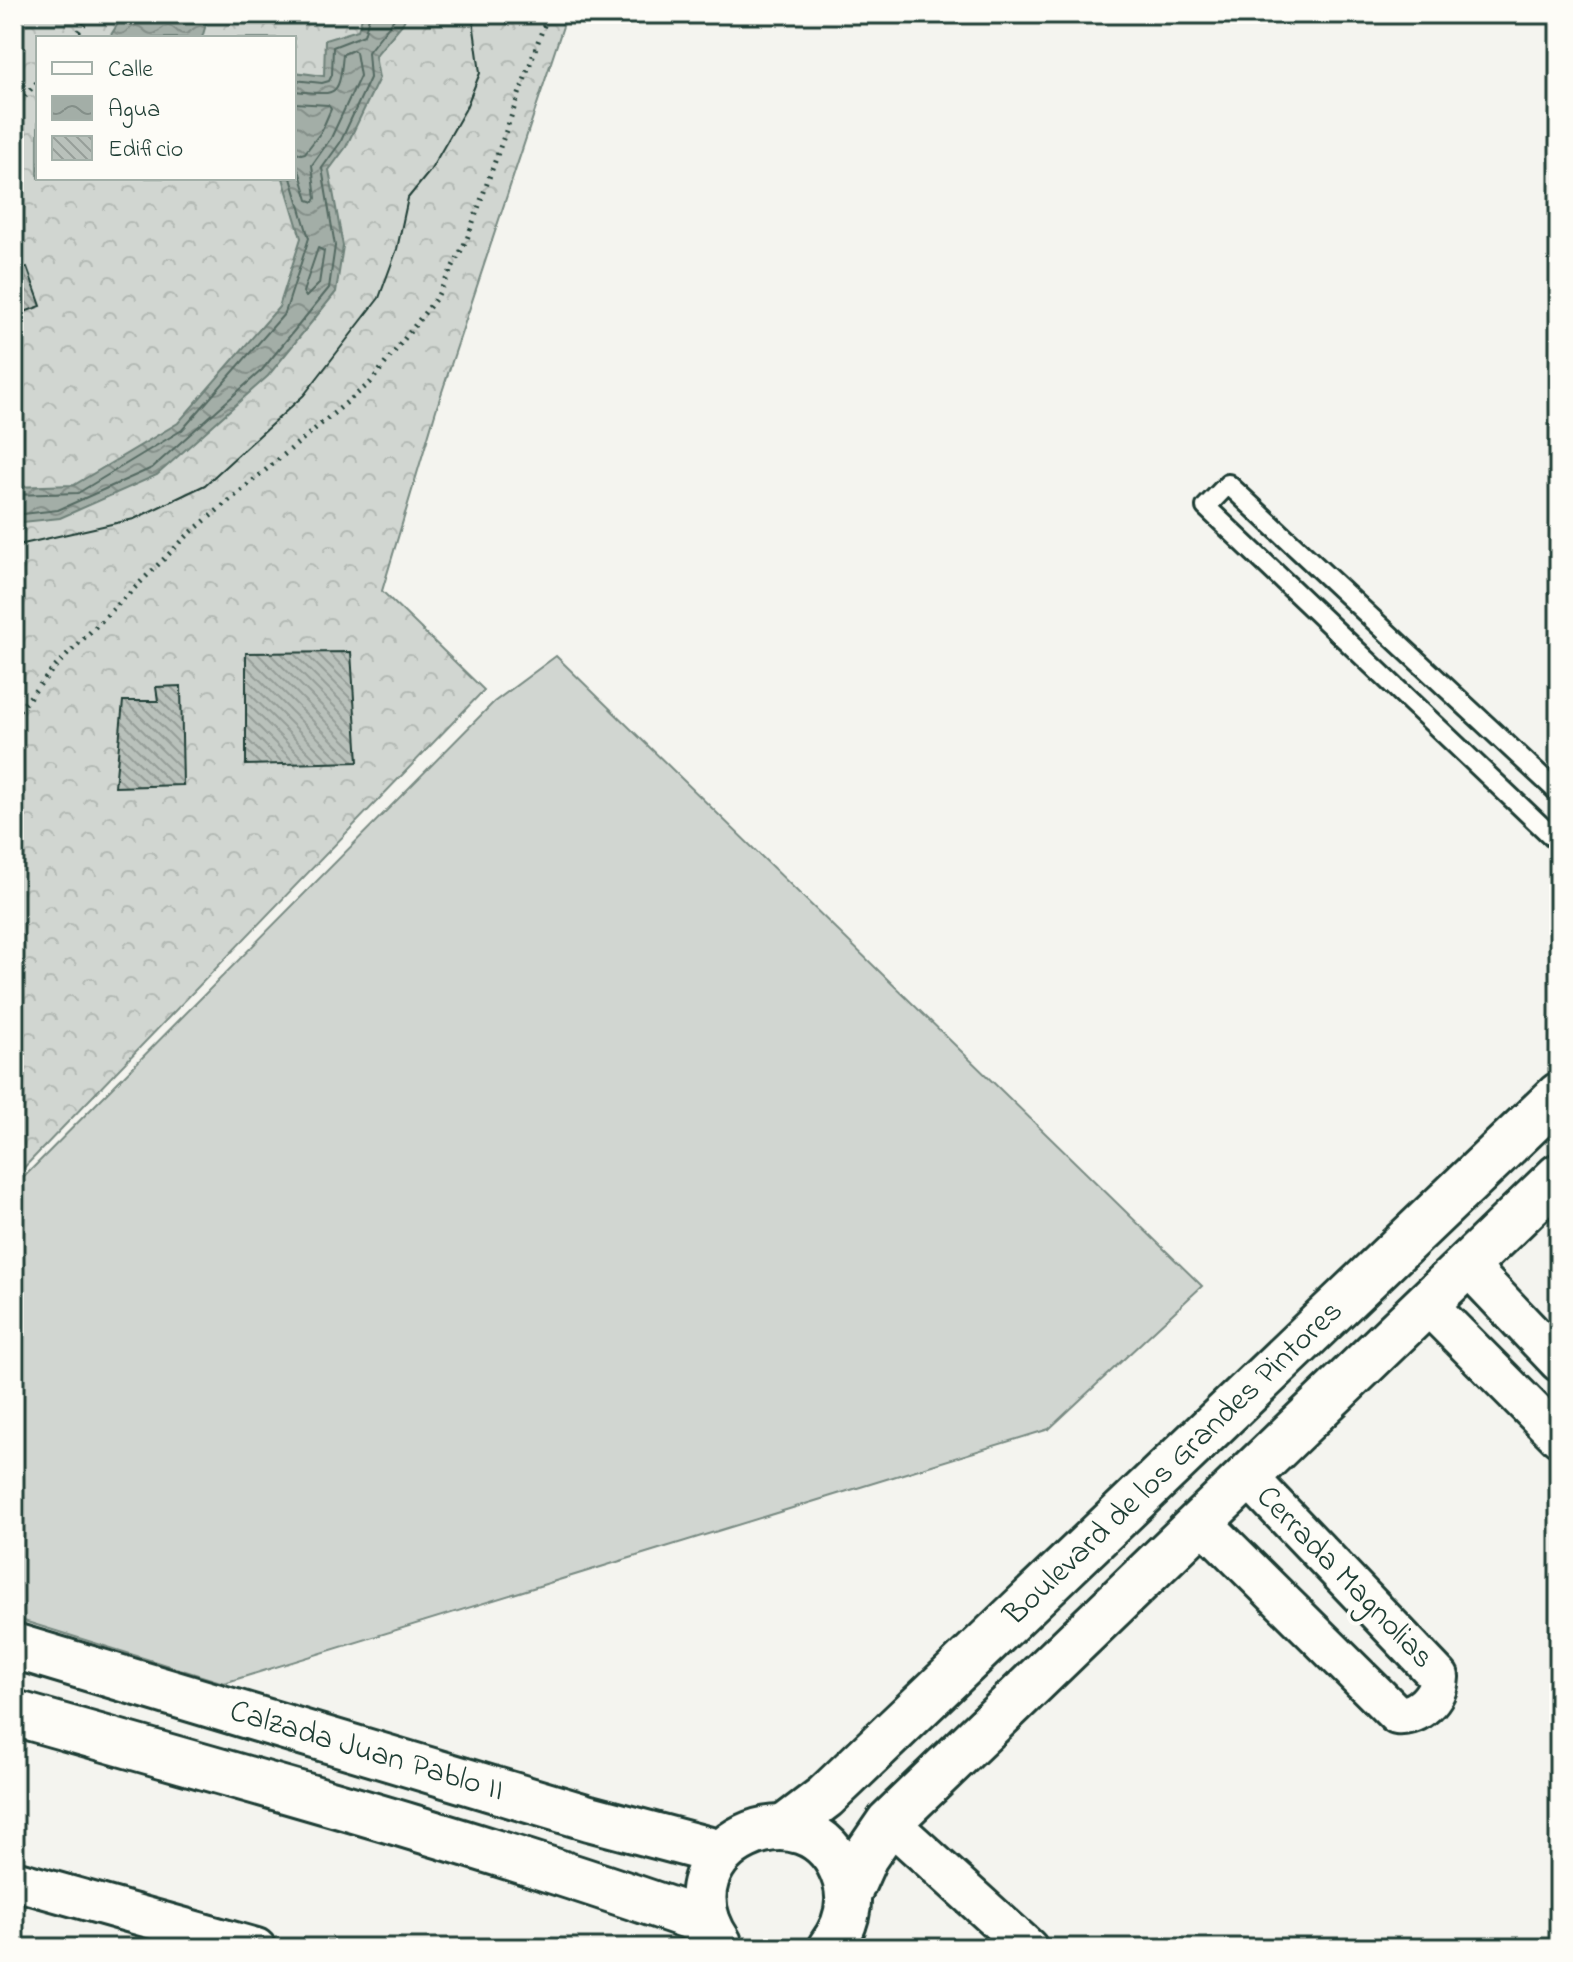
<svg xmlns="http://www.w3.org/2000/svg" width="1573" height="1962" font-family="'Indie Flower',sans-serif">
<style>
.forest{fill:url(#forest-crowns);stroke:#788a82;stroke-width:2;fill-rule:evenodd}
.pitch{fill:#d1d6d1;stroke:#788a82;stroke-width:2}
.water{fill:url(#water-waves);stroke:#6e8179;stroke-width:2}
.lines{fill:none;stroke-linecap:round;stroke-linejoin:round}
.shore{stroke:#546a62;stroke-width:2}
.building{fill:url(#building-back-hatch);stroke:#1f3d34;stroke-width:2}
.service-casing{stroke:#1f3d34;stroke-width:24}
.minor-casing{stroke:#1f3d34;stroke-width:44}
.tertiary-casing{stroke:#1f3d34;stroke-width:50}
.path{stroke:#1f3d34;stroke-width:5;stroke-dasharray:2 6;stroke-linecap:butt}
.service{stroke:#fdfcf7;stroke-width:18}
.minor{stroke:#fdfcf7;stroke-width:38}
.tertiary{stroke:#fdfcf7;stroke-width:44}
.tram{stroke:#1f3d34;stroke-width:2}
.labels{text-anchor:middle;dominant-baseline:central;stroke-width:8;stroke-linejoin:round;paint-order:stroke}
.street-label{font-size:32px;fill:#1f3d34;stroke:#fdfcf7}
</style>
<defs>
<pattern id="forest-crowns" width="20" height="18" patternUnits="userSpaceOnUse" patternTransform="scale(2)"><rect width="20" height="18" fill="#d1d6d1"/><path d="M2 6a3 3 0 1 1 6 0M12 15a3 3 0 1 1 6 0" fill="none" stroke="#b3b9b4"/></pattern>
<pattern id="water-waves" width="16" height="10" patternUnits="userSpaceOnUse" patternTransform="scale(2)"><rect width="16" height="10" fill="#a3aea7"/><path d="M0 5q4-4 8 0t8 0" fill="none" stroke="#848f89"/></pattern>
<pattern id="building-back-hatch" width="6" height="6" patternUnits="userSpaceOnUse" patternTransform="scale(2)"><rect width="6" height="6" fill="#b9c1bb"/><path d="M-1 5l2 2M0 0l6 6M5-1l2 2" fill="none" stroke="#969e99"/></pattern>
</defs>
<rect width="100%" height="100%" fill="#f4f4ef"/>
<filter id="ink" filterUnits="userSpaceOnUse"><feTurbulence type="fractalNoise" baseFrequency=".0125" numOctaves="2"/><feDisplacementMap in="SourceGraphic" scale="16" xChannelSelector="R" yChannelSelector="G"/><feConvolveMatrix kernelMatrix="1 2 1 2 8 2 1 2 1" color-interpolation-filters="sRGB"/></filter>
<g filter="url(#ink)">
<path class="forest" d="M14,14H567L436,410L382,591L484,690L14,1178ZM38,38H294V178H38Z"/>
<path class="pitch" d="M556,656L1202,1286L1049,1429L224,1683L14,1618V1187L494,702Z"/>
<path class="water" d="M124,14H209L202,38H109Z
M363,14H407L403,23L375,56L379,78L346,147L329,170L343,246L336,292L268,376L157,475L60,518L14,523V487L74,485L178,423L279,307L301,238L283,178H294V72L324,76L325,40L358,30Z"/>
<g class="lines">
<path class="shore" d="M294,80L322,83L329,81L332,75L333,47L364,35L370,14
M294,91C338,95 339,98 343,54L353,50L356,52L360,76L331,138L312,165L316,198L314,202L308,200L300,173L294,164
M294,103L328,105L331,109L321,132L305,153L301,154L294,151
M318,248L324,251L319,284L306,297L303,292Z
M14,495L78,493L182,430L285,313L309,238L291,178
M14,515L58,510L152,468L262,370L329,288L335,246L322,168L340,143L370,78L368,52L398,14"/>
</g>
<path class="building" d="M27,267L41,306L16,315L14,272Z
M351,652L358,762L246,765V653Z
M181,686L183,785L115,787L123,701H158L156,687Z"/>
<g class="lines">
<g class="service-casing">
<path id="service" d="M1559,793L1228,484L1206,507L1559,843"/>
</g>
<g class="minor-casing">
<path id="minor" d="M1467,1265L1559,1362
M1427,1304L1559,1437
M1201,1521L1397,1715C1418,1717 1438,1698 1439,1677L1248,1477
M889,1822L1028,1948
M14,1880L256,1948"/>
</g>
<g class="tertiary-casing">
<g id="tertiary">
<path id="s1" d="M14,1646L589,1818L721,1853"/>
<path d="M14,1713C246,1779 480,1842 708,1923"/>
<path id="s2" d="M784,1828L825,1797L1559,1095"/>
<path d="M849,1893L865,1857L889,1822L1559,1176"/>
<path d="M719,1943C654,1848 812,1775 845,1879C853,1904 845,1928 830,1948"/>
</g>
</g>
<path class="path" d="M74,38L91,14
M14,108L38,81
M14,716L54,668L189,534L370,383L437,297L467,239L548,14"/>
<use href="#service" class="service"/>
<use href="#minor" class="minor"/>
<use href="#tertiary" class="tertiary"/>
<path class="tram" d="M14,546L134,519L205,485L304,395L379,298L397,249L408,198L430,171L465,110L480,73L472,14"/>
</g>
</g>
<g class="labels">
<g class="street-label">
<text stroke="none"><textPath href="#s2" startOffset="534">Boulevard de los Grandes Pintores</textPath></text>
<text transform="translate(1344 1578) rotate(46)">Cerrada Magnolias</text>
<text stroke="none"><textPath href="#s1" startOffset="368">Calzada Juan Pablo II</textPath></text>
</g>
</g>
<rect width="1573" height="1962" fill="none" stroke="#fdfcf7" stroke-width="48"/>
<rect x="24" y="24" width="1525" height="1914" fill="none" stroke="#1f3d34" stroke-width="3" filter="url(#ink)"/>
<rect x="36" y="36" width="260" height="144" fill="#fdfcf7" stroke="#a4b0a9" stroke-width="2"/>
<rect x="52" y="62" width="40" height="12" fill="#fdfcf7" stroke="#a4b0a9" stroke-width="2"/>
<text x="108" y="76" font-size="24" fill="#1f3d34">Calle</text>
<rect x="52" y="96" width="40" height="24" fill="url(#water-waves)" stroke="#a4b0a9" stroke-width="2"/>
<text x="108" y="116" font-size="24" fill="#1f3d34">Agua</text>
<rect x="52" y="136" width="40" height="24" fill="url(#building-back-hatch)" stroke="#a4b0a9" stroke-width="2"/>
<text x="108" y="156" font-size="24" fill="#1f3d34">Edificio</text>
</svg>
